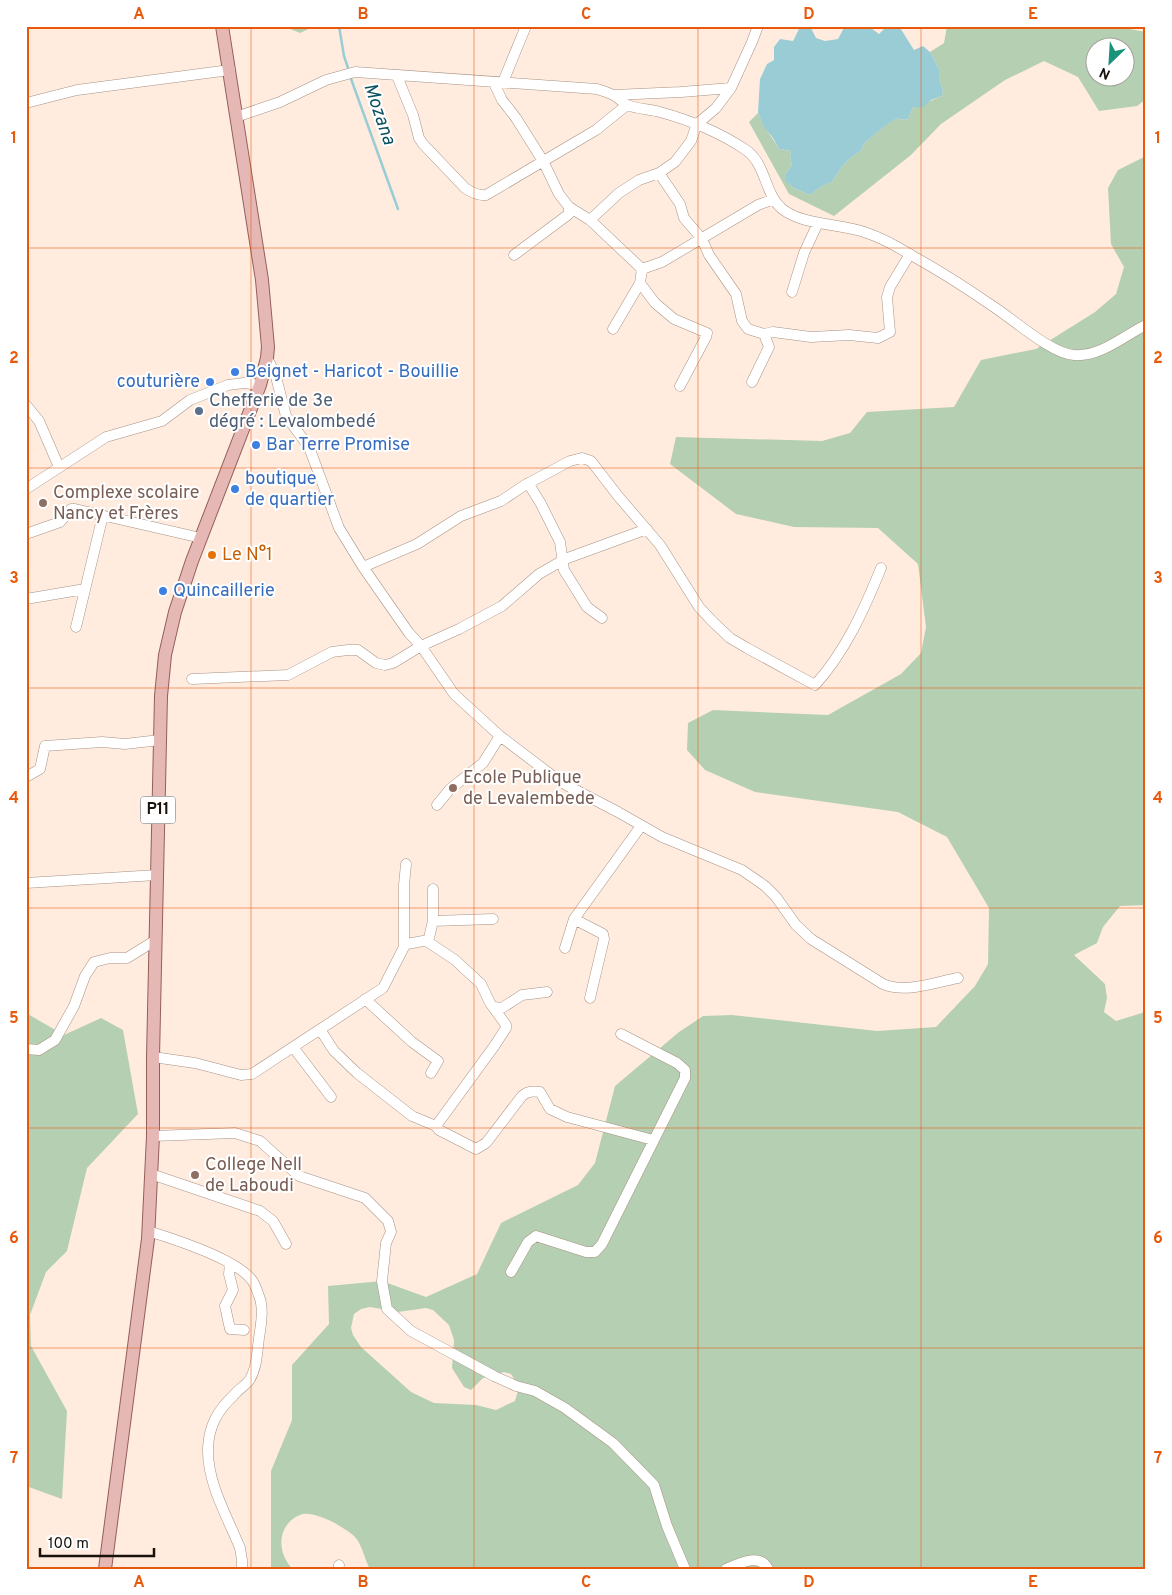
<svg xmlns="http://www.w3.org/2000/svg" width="1172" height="1595" font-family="Overpass,sans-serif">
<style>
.green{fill:#b5cfb2;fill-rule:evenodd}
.water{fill:#9accd6}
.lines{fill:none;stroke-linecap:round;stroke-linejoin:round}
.stream{stroke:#9accd6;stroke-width:2.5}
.minor-casing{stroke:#a79283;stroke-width:11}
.major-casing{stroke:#935f59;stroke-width:14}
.minor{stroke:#fff;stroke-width:10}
.major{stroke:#e6b8b5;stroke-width:12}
.grid{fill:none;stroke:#e8590c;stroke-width:1;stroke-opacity:0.55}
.shop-dot{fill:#3f7fe0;stroke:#fff;stroke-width:2}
.service-dot{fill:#5c6f8a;stroke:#fff;stroke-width:2}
.education-dot{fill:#8d6e63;stroke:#fff;stroke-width:2}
.food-dot{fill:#e8710a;stroke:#fff;stroke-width:2}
.labels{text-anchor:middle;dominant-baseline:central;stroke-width:4;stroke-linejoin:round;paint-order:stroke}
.shield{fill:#fff;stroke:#5e5855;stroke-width:1}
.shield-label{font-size:16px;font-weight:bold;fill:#19110c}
.shop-label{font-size:18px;fill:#366cbe;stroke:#fff;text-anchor:start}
.service-label{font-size:18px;fill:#4e5e75;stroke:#fff;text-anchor:start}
.education-label{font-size:18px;fill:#785e54;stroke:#fff;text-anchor:start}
.food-label{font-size:18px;fill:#c56008;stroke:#fff;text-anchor:start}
.water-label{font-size:19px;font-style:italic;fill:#0a535e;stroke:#fff}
.neatline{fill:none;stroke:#e8590c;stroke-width:2}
.grid-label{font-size:16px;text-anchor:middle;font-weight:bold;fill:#e8590c}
</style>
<rect width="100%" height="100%" fill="#ffecdf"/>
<path class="green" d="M283,26H315L300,33Z
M947,26H1112L1146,32V99L1137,106L1099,111L1078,77L1044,61L1005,80L941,124L911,155L834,216L789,194L749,122L758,113C764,128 771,135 779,149L791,151L790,156L792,165L785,175L792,187L810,195L822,186L832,182C839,170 848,157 861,151C862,149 863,145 864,144C867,140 892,119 896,119C901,118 903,121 908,119L913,107C924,104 932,100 942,96L943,90L939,79V69L930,52L944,43ZM1094,48H1124V78H1094Z
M1146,156V905L1120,906L1103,927L1097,943L1074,955L1105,984L1107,998L1104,1012L1116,1021L1145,1012L1146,1011V1569H370C364,1559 363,1546 355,1537C346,1528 313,1509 300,1515C277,1524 276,1553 293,1569H271V1471L292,1420V1365L329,1324L328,1286L382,1281L426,1297L477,1274L501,1223L578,1185L595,1163L615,1086L679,1032L703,1016L732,1015L877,1031L936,1027L975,986L988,964L989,908L947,837L898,812L755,792L705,770L687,750L688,723L713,710L828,715L901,674L921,653L926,627L918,564L878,528L794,527L736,514L670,464L676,437L822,441L850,433L867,412L954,407L981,360L1036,349L1095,312L1116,294L1124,267L1111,244L1108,188L1118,170ZM370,1307L398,1312L426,1308L433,1310L449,1325L454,1340L452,1368L464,1387L471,1390L483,1378L504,1372L511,1374L519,1387L515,1401L496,1410L476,1405L434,1403L411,1392L361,1347L353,1335L351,1328L354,1314L361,1309Z
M26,1013L64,1035L101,1018L123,1030L138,1114L87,1168L67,1251L46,1272L30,1315L31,1346L67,1411L62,1499L26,1486Z"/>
<path class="water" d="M803,26H810L816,38L825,41L838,39L845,26H868L879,34L886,27L899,26L914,50L923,46L930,52L939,69V79L943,90L942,96L931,100L922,108L913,107L908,119C903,121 901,118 896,119C893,119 867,140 864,144C863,145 862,149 861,151C848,157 839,170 832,182L822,186L810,195L792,187L790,184L786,182L785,175L792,165L790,156L791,151L779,149L773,138L764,127L758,113L760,79L767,64L774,60V47L780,39L793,41L799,29Z"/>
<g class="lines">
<path class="stream" d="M339,26L344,56L349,71
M350,76L398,209"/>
<g class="minor-casing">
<path id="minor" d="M397,76L413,115L419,138L423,144L465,188C471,192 478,196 486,195L596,130L627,105
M503,82L526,26
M494,83L502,100L516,118L543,161L559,194L569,207L590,220L642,269
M614,95L681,92L731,88
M26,103L77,90L230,70
M236,117L280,102L326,80L355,72L597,89C603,91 610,93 615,96C619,98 623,103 627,105C637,109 650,109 660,112C689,120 721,133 746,150C766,164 764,192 781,208C802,226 841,223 867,233C882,238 898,247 911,255C938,270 965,287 991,305C1012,318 1051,354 1074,355C1101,357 1123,336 1146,325
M659,173L680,204L684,218L702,239L709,255L736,294L742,321L748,329L764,334L773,332L811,337L849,335L878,338L890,332L887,297L890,287L910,254
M590,220L619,193L639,180L659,173L675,162L691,141L697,124L716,108L731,88L752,42L758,26
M514,255L569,214V207
M642,269L662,262L758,205L774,199
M640,283L655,303L674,319L707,333L706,337L680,386
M792,292L804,253L818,223
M613,329L640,283L642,269
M267,358L275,373L286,416L309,447L339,528L363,567L395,613L409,633L421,646L454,694L500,736L554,777L568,786L618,812L662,837L742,870L765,886L776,897L796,925L811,939L883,984C906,994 935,982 958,978
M752,382L769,347L764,334
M26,405L39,421L59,467
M528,483L541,504L560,542L564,570L587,607L602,618
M26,489L106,437L162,421L190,400L228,385L244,383L260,385
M26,534L60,522L71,509H75L201,538
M363,567L417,544L461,516L501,501L525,485L570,461L582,458L591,461L618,496L660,545L699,607L712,621L730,638L747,648L815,685C845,652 864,610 881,568
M26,599L85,589
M76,627L103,515
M192,679L288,675L332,652L348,650H358L376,663L385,665L393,663L421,646L459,629L502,606L539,574L565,559L647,529
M26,777L40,769L45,746L102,742L125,744L160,740
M437,805L450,789L483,763L500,736
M26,883L157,875
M574,919L603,934L604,939L590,998
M433,921L493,919
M428,942L433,921V889
M404,947V885L406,864
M565,948L574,919L641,826
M365,999L412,1042L438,1061L431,1073
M494,1007L502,1008L522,995L547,992
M319,1031L323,1034L334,1051L357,1073L412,1116L436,1126L439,1130L476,1149L486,1143L522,1096C528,1091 532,1091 540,1092L550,1109L567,1117L653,1140
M293,1047L331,1097
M26,1049L39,1050L55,1040L74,1006L85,976L94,962L110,958H127L156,940
M153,1057L195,1063L241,1075L252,1074L383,988L404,947L407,944L423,941L428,942L455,960L481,984L490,1003L506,1025V1028L495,1045L436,1126
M153,1136L235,1133L260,1141L299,1176L365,1198L388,1221L391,1232L386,1243L382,1281L387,1309L411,1331L494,1376L516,1386L535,1391L565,1408L613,1443L654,1485L667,1526L685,1569
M151,1174L260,1211L273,1221L286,1244
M148,1231C174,1239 234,1258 251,1279C255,1283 257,1291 259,1296C264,1308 261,1325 259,1338C257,1352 257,1370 248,1382C244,1386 238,1390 234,1395C218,1410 209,1425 208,1448C207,1483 227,1516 240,1548L242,1560V1569
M230,1264L229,1274L233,1290L225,1306L230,1329L244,1330
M511,1272L528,1242L536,1236L586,1252H595L602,1244L685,1078V1070L677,1063L621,1034
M338,1569L339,1565
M726,1569C738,1564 760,1552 768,1569"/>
</g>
<g class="major-casing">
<path id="major" d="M105,1569L148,1239L153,1136V1057L161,696L165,655L175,612L192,561L260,385L267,358L268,347L262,280L222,26"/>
</g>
<use href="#minor" class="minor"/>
<use href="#major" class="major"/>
</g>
<path class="grid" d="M251,26V1569M474,26V1569M698,26V1569M921,26V1569M26,248H1146M26,468H1146M26,688H1146M26,908H1146M26,1128H1146M26,1348H1146"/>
<g class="shop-dot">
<circle cx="235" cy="372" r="5"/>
<circle cx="210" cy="382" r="5"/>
<circle cx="256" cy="445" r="5"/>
<circle cx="235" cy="489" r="5"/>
<circle cx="163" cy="591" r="5"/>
</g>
<circle class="service-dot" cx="199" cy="411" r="5"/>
<g class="education-dot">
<circle cx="43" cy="503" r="5"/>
<circle cx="453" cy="788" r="5"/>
<circle cx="195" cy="1175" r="5"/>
</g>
<circle class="food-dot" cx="212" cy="555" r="5"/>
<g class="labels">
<rect class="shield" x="140.5" y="796.5" width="35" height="27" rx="4"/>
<g class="shield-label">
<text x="158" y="810">P11</text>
</g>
<g class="shop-label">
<text x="245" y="372">Beignet - Haricot - Bouillie</text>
<text x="200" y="382" text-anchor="end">couturière</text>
<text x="266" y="445">Bar Terre Promise</text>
<text x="245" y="479">boutique<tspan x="245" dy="21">de quartier</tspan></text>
<text x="173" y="591">Quincaillerie</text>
</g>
<g class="service-label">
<text x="209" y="401">Chefferie de 3e<tspan x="209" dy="21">dégré : Levalombedé</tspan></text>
</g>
<g class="education-label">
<text x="53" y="493">Complexe scolaire<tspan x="53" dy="21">Nancy et Frères</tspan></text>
<text x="463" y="778">Ecole Publique<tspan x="463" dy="21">de Levalembede</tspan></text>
<text x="205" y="1165">College Nell<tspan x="205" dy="21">de Laboudi</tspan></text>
</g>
<g class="food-label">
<text x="222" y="555">Le N°1</text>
</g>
<g class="water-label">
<text transform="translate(379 114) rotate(71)">Mozana</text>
</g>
</g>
<rect width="1172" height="1595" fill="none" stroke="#ffffff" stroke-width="55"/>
<g transform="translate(1110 62) rotate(205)"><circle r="24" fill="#ffffff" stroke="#a3a09e"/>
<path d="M0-4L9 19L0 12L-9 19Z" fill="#19947b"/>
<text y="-8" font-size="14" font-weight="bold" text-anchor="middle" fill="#19110c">N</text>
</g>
<path d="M40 1548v8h114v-8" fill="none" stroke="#19110c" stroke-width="2.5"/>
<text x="48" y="1548" font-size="15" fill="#19110c" stroke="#ffffff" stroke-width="4" paint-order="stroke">100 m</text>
<rect x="28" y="28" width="1116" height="1540" class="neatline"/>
<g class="grid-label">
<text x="139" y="19">A</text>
<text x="363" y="19">B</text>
<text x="586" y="19">C</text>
<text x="809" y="19">D</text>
<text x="1033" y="19">E</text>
<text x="14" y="143">1</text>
<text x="1158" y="143">1</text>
<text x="14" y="363">2</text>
<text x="1158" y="363">2</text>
<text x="14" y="583">3</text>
<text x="1158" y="583">3</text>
<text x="14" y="803">4</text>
<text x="1158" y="803">4</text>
<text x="14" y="1023">5</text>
<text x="1158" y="1023">5</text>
<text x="14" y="1243">6</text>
<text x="1158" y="1243">6</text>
<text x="14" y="1463">7</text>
<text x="1158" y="1463">7</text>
<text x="139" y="1587">A</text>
<text x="363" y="1587">B</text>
<text x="586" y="1587">C</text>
<text x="809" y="1587">D</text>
<text x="1033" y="1587">E</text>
</g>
</svg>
